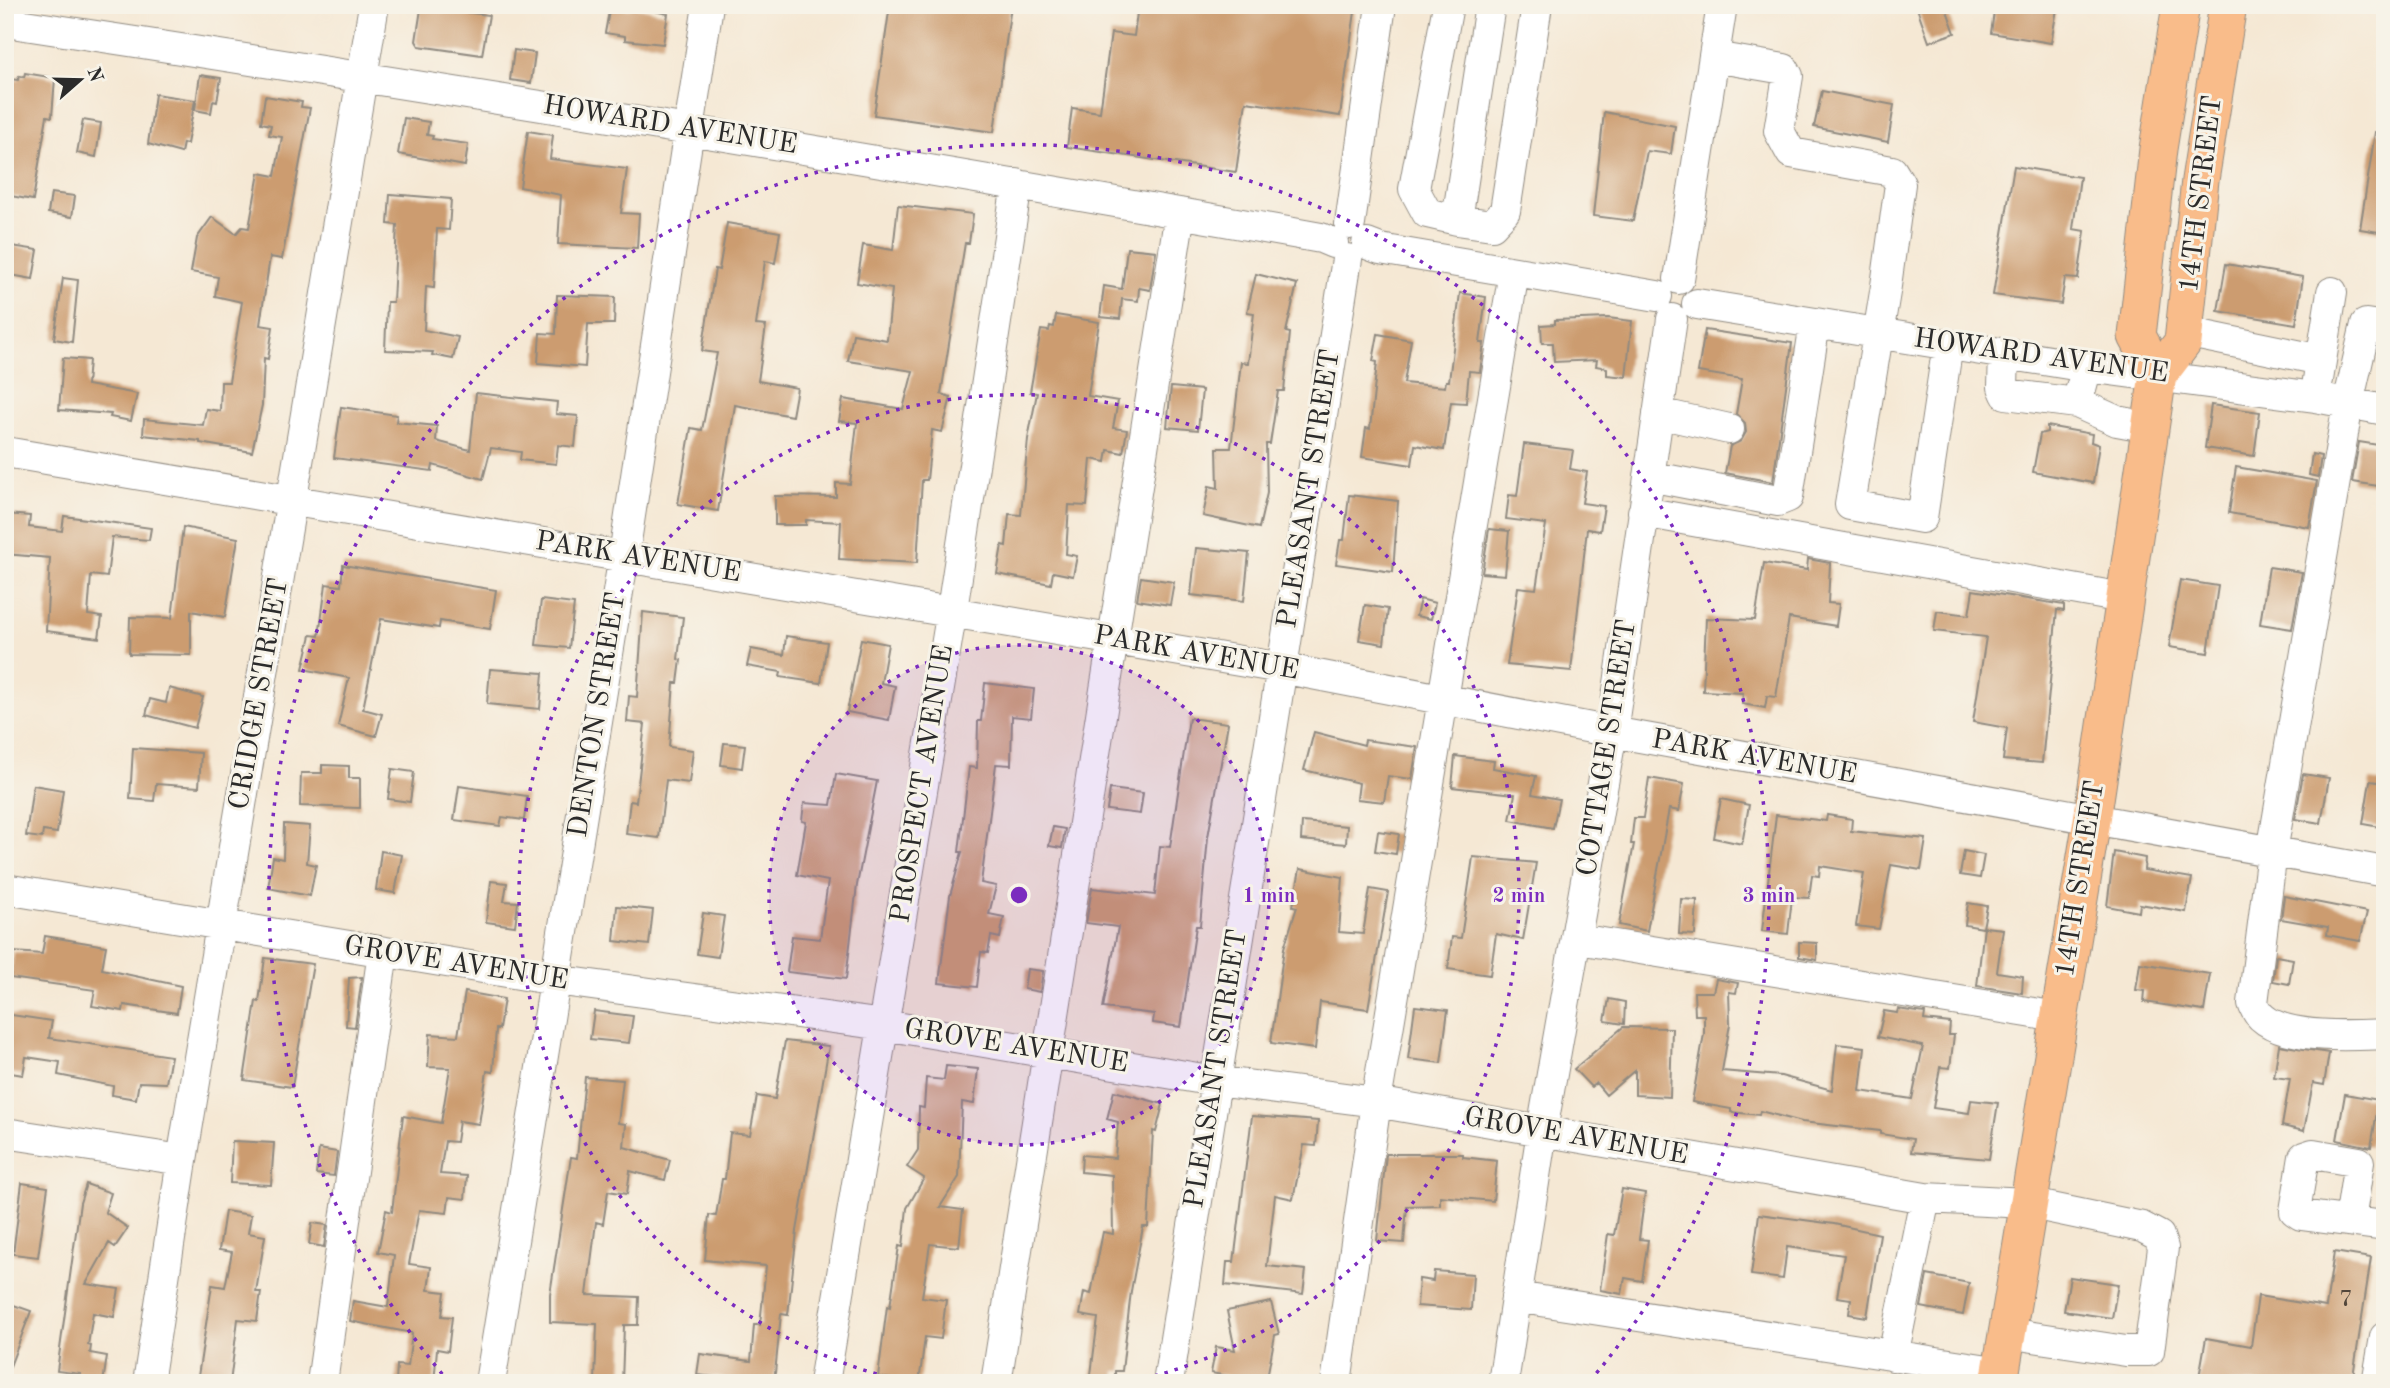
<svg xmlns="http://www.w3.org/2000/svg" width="2390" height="1388" font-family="'Old Standard TT',serif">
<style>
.building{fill:#cc9c6f}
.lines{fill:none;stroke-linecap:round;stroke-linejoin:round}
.minor-casing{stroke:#908a80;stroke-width:32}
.major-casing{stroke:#908a80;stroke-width:39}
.minor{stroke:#fff;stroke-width:30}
.major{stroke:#f9bc8a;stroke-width:37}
.ring{fill:none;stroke:#7b2cbf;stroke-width:3.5;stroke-dasharray:3.5 7}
.labels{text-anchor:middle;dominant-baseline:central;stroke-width:6;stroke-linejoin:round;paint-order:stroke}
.number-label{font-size:24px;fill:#53473c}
.street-label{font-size:28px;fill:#2b2b2b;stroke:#f7f3e8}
.centre{fill:#7b2cbf;stroke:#f7f3e8;stroke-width:3.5}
.ring-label{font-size:21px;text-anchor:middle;font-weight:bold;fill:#7b2cbf;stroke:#f7f3e8;stroke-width:6;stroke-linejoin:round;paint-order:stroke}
</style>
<rect width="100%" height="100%" fill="#f7f3e8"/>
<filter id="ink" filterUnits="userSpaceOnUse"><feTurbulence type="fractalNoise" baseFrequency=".0143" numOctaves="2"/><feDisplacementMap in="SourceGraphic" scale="14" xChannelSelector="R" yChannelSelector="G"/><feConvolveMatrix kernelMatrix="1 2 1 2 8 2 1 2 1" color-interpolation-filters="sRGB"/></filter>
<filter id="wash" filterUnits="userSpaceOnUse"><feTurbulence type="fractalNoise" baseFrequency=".00686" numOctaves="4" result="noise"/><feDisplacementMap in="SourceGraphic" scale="28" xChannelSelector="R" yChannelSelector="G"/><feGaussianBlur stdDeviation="1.57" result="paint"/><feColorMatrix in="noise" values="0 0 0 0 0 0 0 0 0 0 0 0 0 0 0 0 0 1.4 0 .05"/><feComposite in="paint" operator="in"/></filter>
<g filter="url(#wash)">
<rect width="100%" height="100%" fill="#f5e8d4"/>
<g id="blocks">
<path class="building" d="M890,5H1011L994,132L874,115Z
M1138,5H1356L1340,116L1246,102L1236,172L1067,147L1072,108L1100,112L1111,33L1134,36Z
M1916,5H1945L1955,33L1929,42Z
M1995,5L2057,9L2051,43L1991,33Z
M610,6L630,9L631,6L668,14L663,44L625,40V36L605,33Z
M428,8L489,15L482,55L419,46L416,41L421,9L428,11Z
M514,50L535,53L531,83L510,80Z
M25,73L55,78L52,117L47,116L33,200L5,195V146L11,108L6,107L10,79L18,80L19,76L24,77Z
M200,75L221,78L217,102L213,101L211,113L195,110Z
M1822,91L1894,105L1888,142L1814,127Z
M155,94L195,100L187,144L183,143L181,153L148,144Z
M265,96L302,102L301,107L310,108L282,259L270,257L260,325L273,327L268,359L264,358L262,405L252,452L200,443V441L143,435L144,419L203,425L206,409L220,411L221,382H229L242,302L215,296L218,277L191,272L197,238L212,217L236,234L242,227L249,228L259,173L275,176L282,137L269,135L271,125L261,123Z
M1604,112L1675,126L1671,154L1647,151L1633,221L1593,216Z
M404,118L429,122L427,135L433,136L432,139L468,144L465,166L398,154Z
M83,120L101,123L96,157L77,153Z
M528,131L553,135L550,159L627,169L621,213L639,214L637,248L558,244L561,195L520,187Z
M2375,132L2385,133V233L2360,229Z
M2014,166L2080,177L2073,229L2085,231L2078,279L2065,278L2061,304L1993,295Z
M51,193L75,196L72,217L48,213Z
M390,194L451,199L449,230L437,229L434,288L426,287L424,330L458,337L453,359L432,355L433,352L385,350L387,302H393L397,225L388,224Z
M898,205L973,214L969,243H965L941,394L951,397L942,432L932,430L927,480H922L917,563L839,559L841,522L806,520V525H775V496L836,497V483L850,484L857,423L839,421L843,399L903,409L913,371L848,361L853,334L887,340L892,289L857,283L863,245L893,250Z
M727,223L780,232L775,263L765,261L756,325L766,326L758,381L797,388L792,416L735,405L718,511L678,504L691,428L702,430L717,353L702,351L715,269L719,270Z
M5,245L38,250L33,279L5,274Z
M1127,248L1156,251L1150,290L1139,288L1138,301L1122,299L1120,319L1100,317L1104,286L1122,289Z
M2226,264L2303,277L2296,324L2218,311Z
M1256,274L1297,284L1286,332L1290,333L1284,391H1278L1270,444H1266L1267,493L1259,528L1203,516L1209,486L1218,488L1217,448H1231L1241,362L1248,363L1254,313L1247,312Z
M63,278L78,280L72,342L54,339Z
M1460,293L1486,297L1480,343H1484L1480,372L1469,371L1466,403L1451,402L1444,450L1415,445L1412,465L1362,457L1366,428L1370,429L1377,362L1373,361L1378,334L1411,340L1404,383L1445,387L1446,381H1449Z
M557,295L615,297L614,324H588L585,367L538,363L540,333L556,334Z
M1056,315L1099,322L1088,396L1118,401L1113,428L1127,430L1123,453L1108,450L1106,462L1091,459L1087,506L1069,505L1066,554L1077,556L1073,576L1053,572L1051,584L997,574L1002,545L1006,546L1009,514L1021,515L1028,439L1037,393L1030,392L1041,330L1049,331L1050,326L1054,327Z
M1608,318L1632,321L1626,377L1607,375V368L1596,366L1597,360L1554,362L1553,343H1542L1541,325L1555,324V320Z
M1705,330L1792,343L1773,482L1725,473L1730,446L1741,441L1746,432L1745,423L1736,414L1742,379L1698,372Z
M63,358L89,360L87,385L137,394L131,421L110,417L111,414L59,410Z
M1171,387L1202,390L1198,430L1167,427Z
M476,393L557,402L556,414L578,416L575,447L558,445L556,464L520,460L521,452L491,448L483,479L433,465L432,471L334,458L341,407L397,415L396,422L437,426L436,441L470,450Z
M2211,405L2260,412L2254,456L2205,448Z
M2047,426L2092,434L2091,442L2099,445L2093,483L2033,472L2040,434L2047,432Z
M2359,442L2385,446V487L2352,482Z
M1524,444L1573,450L1570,469L1587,472L1582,503L1604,506L1600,531L1587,529L1571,671L1507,665L1518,587L1536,589L1546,524L1506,519L1509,495L1517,496Z
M2312,454L2321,456L2318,477L2309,475Z
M2236,467L2317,481L2309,527L2229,513Z
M1349,495L1398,501L1393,572L1336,564L1340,540H1344Z
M5,514L30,516L29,527L62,531L64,516L151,528L149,540L112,537L107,577L91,575L88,615L102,617L99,638L46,631L50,558L5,554Z
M183,527L238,538L225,617L191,611V655L129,654L130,617L172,618Z
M1489,529L1509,531L1505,575L1482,573Z
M1196,548L1249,553L1244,601L1191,595Z
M1808,559L1830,563L1828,603L1839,604L1836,626L1789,618L1776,697L1767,696L1765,708L1742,704L1743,693L1703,691L1706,618L1755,620L1764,563L1807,570Z
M343,565L496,590L490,629L440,621L439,628L381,619L363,709L382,714L376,736L338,726L349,678L303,669L311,635L319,636L326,584L341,586Z
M2269,567L2302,572L2292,629L2260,624Z
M1141,577L1174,582L1170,605L1137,600Z
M2180,580L2218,586L2208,653L2169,647Z
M1973,590L2064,605V611L2057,610L2042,763L2003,760L2007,728L1973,722L1986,637L1934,631L1937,611L1969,615Z
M1420,599L1435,603L1431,619L1416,616Z
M541,600L574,604L569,648L536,645Z
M1365,605L1388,609L1384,644L1359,640Z
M643,612L683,617L678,659L681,660L678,683H674L669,747L693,750L689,783L666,780L659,838L626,834L630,801L636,802L645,724L627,722L629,696L637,697Z
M786,636L827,642L821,683L780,677L781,672L747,666L751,649L784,655Z
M861,639L888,644L881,683L895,686L889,720L847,712Z
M490,669L543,673L540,709L487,704Z
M985,683L1034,689L1031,718L1012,716L1011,765L996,764L981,883L996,886L989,914L1004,917L1000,938L991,936L988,953L981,952L977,987L939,983L950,896L962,852H959L969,767L977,768L978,721H981Z
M169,688L203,697L195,728L146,715L150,699L166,703Z
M1189,718L1228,723L1208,837L1200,926H1196L1181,1027L1153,1023L1154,1014L1103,1008L1118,927L1086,923L1092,888L1155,895L1160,846L1170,847Z
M1314,732L1364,745L1365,740L1417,747L1412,779L1388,776L1384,802L1357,799L1359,783L1304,770Z
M724,743L745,745L742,768L721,765Z
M133,748L201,753L199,787L156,784L154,801L130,799Z
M1455,756L1494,761L1493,768L1536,776L1532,794L1559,799L1553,828L1510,820L1515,794L1452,787Z
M322,765L349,766V778H360V808L300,806L301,773H322Z
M392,769L414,772L410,802L388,799Z
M836,774L877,781L857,885L846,979L787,972L792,936L820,939L828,881L797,875L806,822L802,821L804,803L831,805Z
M2303,774L2329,778L2321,823L2295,819Z
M1649,778L1684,784L1679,811L1669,809L1647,931L1619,925L1634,844H1631L1634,818H1643Z
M2370,781L2385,783V828L2363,824Z
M33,785L63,790L57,833L43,831L42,838L26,836Z
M459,786L527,796L524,820L502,817L500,826L454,820Z
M1110,789L1143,793L1140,814L1107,810Z
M1721,799L1749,805L1742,844L1714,838Z
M1776,815L1826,821L1827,815L1852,819L1851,831L1926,839L1921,870L1891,865L1879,929L1856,926L1864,873L1820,866L1819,876L1812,875L1809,898L1792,897L1788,934L1762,931Z
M1302,822L1347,826L1346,844L1301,840Z
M284,824L310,826L307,863L316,865L310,896L268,888L273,857L283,859Z
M1053,827L1065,829L1062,848L1049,846Z
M1378,831L1399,834L1396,854L1375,851Z
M381,851L402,855L395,893L376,890Z
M1964,851L1984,855L1980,878L1960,875Z
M2114,852L2145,858L2144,870L2192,878L2186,912L2140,904L2139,912L2107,906Z
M1473,857L1536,863L1523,940L1496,934L1490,975L1448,969L1452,937L1461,938Z
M1300,869L1343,877L1339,932L1363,934L1370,889L1388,892L1368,1009L1320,1002L1315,1049L1271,1043L1284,948L1297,907L1293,906Z
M491,881L507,883L504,901L518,902L515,926L486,922Z
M2284,896L2367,912L2360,941L2327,935L2328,927L2281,919Z
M1681,899L1697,900L1695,935L1679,934Z
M1968,903L1987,906L1983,928L1965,925Z
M617,906L653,910L649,945L614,941Z
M703,913L724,916L718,957L697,954Z
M1984,927L2003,929L1997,972L2023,976L2022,993L1977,986Z
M45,936L106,946L102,969L181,986L177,1013L124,1005L123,1011L92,1006L95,990L10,978L14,952L42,954Z
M1799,942L1817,943V960L1799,957Z
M2276,956L2293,959L2289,984L2273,981Z
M265,958L313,964L292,1087L244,1080L256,1001L259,1002Z
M2140,963L2210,974L2204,1011L2144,1002L2145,991L2136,990Z
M1027,969L1043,971L1040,992L1024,989Z
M362,977L355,1027L346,1026L349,978Z
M1716,979L1738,983L1736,993L1729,992L1730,1024L1722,1071L1781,1076L1832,1090L1837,1044L1865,1047L1860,1091L1912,1099L1923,1046L1878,1037L1884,1011L1897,1013L1898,1009L1925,1013L1924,1020L1950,1023L1949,1035H1954L1950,1068L1940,1067L1933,1108L1969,1113L1971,1100L1998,1103L1989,1159L1911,1152L1913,1139L1880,1134V1131L1802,1122L1760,1111L1759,1115L1731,1112V1109L1692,1102L1704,1034V1015H1695L1694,992H1713Z
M465,992L504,999L499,1029H496L493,1072L487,1071L479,1124L459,1121L456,1142L445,1141L440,1174L467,1176L465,1199L449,1197L447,1213L419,1210L409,1264L431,1267L428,1290L445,1292L442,1316L452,1317L448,1351L437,1349L434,1383H396L397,1365L408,1366L412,1333L350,1321L353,1301L388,1307L394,1255L378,1252L386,1210L392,1212L403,1116L441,1123L450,1068L428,1067L430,1034L458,1036Z
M1609,999L1625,1002L1624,1024L1605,1021Z
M1415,1006L1448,1010L1441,1063L1408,1059Z
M594,1011L633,1016L629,1043L590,1039Z
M5,1014L52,1021L49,1038L171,1056L166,1083L139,1082L136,1099L112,1095L113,1086L58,1075L60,1062L26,1057L23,1075L5,1072Z
M1623,1027L1672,1028L1670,1097L1635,1095V1070L1606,1095L1596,1083L1591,1087L1574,1069Z
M785,1041L829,1046L797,1231L788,1315L781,1314L774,1383H740V1380L697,1375L700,1354L751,1361L754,1325H760L766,1266L705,1260L709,1215L716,1216L722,1179H725L730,1133L750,1135L757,1096L775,1099Z
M2279,1045L2329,1053L2324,1085L2313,1083L2304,1131L2282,1126L2290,1079L2274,1077Z
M946,1066L978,1069L974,1104L962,1102L959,1177L940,1207L963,1210L959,1247L930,1244L922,1297L946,1300L941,1339L925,1337L919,1383L878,1377L887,1306L890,1307L899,1246L903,1247L907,1208L924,1178L907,1167L918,1150L919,1107L924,1108L926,1078L944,1080Z
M585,1077L623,1080L618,1123L626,1124L624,1147L670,1160L665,1180L630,1171L627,1194L608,1191L603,1224L596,1222L587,1295L639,1297L638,1325H624L622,1383H595L597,1324L550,1322V1294L571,1157L577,1158Z
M1114,1091L1163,1104L1156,1132L1153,1131L1148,1227H1143L1131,1291L1122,1371H1115V1383H1090L1098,1318L1080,1315L1084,1292L1091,1294L1103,1232L1113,1234L1112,1175L1081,1172L1082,1155L1115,1158L1118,1122L1107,1119Z
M2345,1094L2379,1100L2371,1147L2337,1140Z
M1252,1116L1318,1121L1316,1146L1304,1145L1293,1199L1275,1195L1267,1266L1306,1270L1303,1294L1225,1285L1227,1262H1234Z
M232,1141L274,1143L271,1185L230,1183Z
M319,1149L337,1152L334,1176L316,1174Z
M1386,1154H1463V1157L1497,1161L1493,1201L1440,1196V1205L1407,1206L1404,1243L1377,1241Z
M22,1183L48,1187L38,1257L13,1254Z
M86,1184L111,1193L105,1212L128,1228L115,1247L109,1243L86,1284L119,1289L114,1317L93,1313L88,1345L91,1346L90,1353L107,1356L103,1383L80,1380L81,1374L57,1371L80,1203Z
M1622,1189L1645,1193L1639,1239L1648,1240L1642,1281L1625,1278L1622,1294L1600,1290L1608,1234L1614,1235Z
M225,1211L251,1215L248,1233L265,1236L256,1292H261L257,1321L238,1319L230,1383H197L212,1285L225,1287L232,1252L219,1250Z
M1759,1214L1834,1224L1880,1234L1867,1317L1849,1314L1851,1299L1837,1297L1844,1255L1787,1247L1783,1279L1751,1275Z
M312,1223L327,1225L324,1247L309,1244Z
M2334,1252L2371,1258L2352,1383H2198L2206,1338L2251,1346L2258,1296L2326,1307Z
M1434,1271L1473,1274L1471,1310L1417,1306L1419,1279L1433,1281Z
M1927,1275L1969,1283L1963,1315L1921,1307Z
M2070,1277L2118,1284L2112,1318L2064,1311Z
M5,1302L31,1311L7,1374H5Z
M1271,1302L1279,1334L1275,1335L1266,1383L1211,1373L1216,1347L1235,1350L1227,1311Z"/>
</g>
</g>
<g filter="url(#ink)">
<use href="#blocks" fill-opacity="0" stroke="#908a80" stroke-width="2"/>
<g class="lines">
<g class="minor-casing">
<path id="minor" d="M1448,5L1414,189L1427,213L1457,220L1490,5
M5,22C445,89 883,160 1321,238L1333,243
M1714,57L1784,69L1788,76L1779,131L1791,153L1892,171L1900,184L1886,286L1850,505L1922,518L1948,344
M1457,220L1492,225L1505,211L1537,5
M1350,224L1381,5
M1367,244L1380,249L1657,296
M1679,279L1722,5
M1697,304L2087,367L2315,397L2385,410
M2385,327L2366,324L2348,404L2272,852L2253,1003C2264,1043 2353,1035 2385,1034
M2185,332L2321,360
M2004,353L2003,387L2006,394L2077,403L2087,367
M2318,380L2332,292
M2077,403L2117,421L2150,427
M1658,413L1729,429
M5,452L1281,668L1612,732L2385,872
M1649,476L1778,501L1788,497L1815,323
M1643,512L2123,598
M5,889L555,980L884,1025L1215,1081L1376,1102L1925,1198L2027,1203L2142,1227L2159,1236L2163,1248L2149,1351H2126L2007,1333
M1578,939L2058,1017
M5,1133L182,1160
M2350,1221L2359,1162L2313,1154L2304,1157L2295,1211L2301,1215L2385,1226
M1516,1297L2001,1372
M1893,1356L1925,1198
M148,1383L182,1160L374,5
M322,1383L383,952
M490,1383L624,555L708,5
M824,1383L952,610L1017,184
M996,1383L1180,213
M1168,1383L1347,259
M1336,1383L1376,1102L1514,272
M1503,1383L1542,1131L1612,732L1672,319
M2377,1383L2385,1337"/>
</g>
<g class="major-casing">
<path id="major" d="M2158,375L2137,336L2158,149L2181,5
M1999,1383L2092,820L2158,375L2183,342L2200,180L2228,5"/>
</g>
<use href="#minor" class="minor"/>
<use href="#major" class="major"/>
</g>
</g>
<circle cx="1019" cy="895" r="250" fill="#7b2cbf" fill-opacity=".12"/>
<g class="ring">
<circle cx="1019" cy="895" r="250"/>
<path d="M907 1382A500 500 0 1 1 1131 1382"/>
<path d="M449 1382A750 750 0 1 1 1589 1382"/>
</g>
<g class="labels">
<g class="number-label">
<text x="2346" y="1300">7</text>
</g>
<g class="street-label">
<text transform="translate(670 126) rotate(9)">HOWARD AVENUE</text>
<text transform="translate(2202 194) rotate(-83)">14TH STREET</text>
<text transform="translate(2041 357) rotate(8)">HOWARD AVENUE</text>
<text transform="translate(1310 489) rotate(-81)">PLEASANT STREET</text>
<text transform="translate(638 558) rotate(9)">PARK AVENUE</text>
<text transform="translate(1196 654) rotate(10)">PARK AVENUE</text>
<text transform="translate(260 694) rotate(-80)">CRIDGE STREET</text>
<text transform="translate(598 715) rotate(-81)">DENTON STREET</text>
<text transform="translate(1608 748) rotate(-81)">COTTAGE STREET</text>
<text transform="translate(1754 758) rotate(10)">PARK AVENUE</text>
<text transform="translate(923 784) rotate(-81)">PROSPECT AVENUE</text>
<text transform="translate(2081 879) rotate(-81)">14TH STREET</text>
<text transform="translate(456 964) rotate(9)">GROVE AVENUE</text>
<text transform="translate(1016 1047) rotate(9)">GROVE AVENUE</text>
<text transform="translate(1217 1069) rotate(-81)">PLEASANT STREET</text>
<text transform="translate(1576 1137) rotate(10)">GROVE AVENUE</text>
</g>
</g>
<circle cx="1019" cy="895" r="10" class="centre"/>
<g class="ring-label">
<text x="1269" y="902">1 min</text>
<text x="1519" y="902">2 min</text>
<text x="1769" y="902">3 min</text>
</g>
<rect width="2390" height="1388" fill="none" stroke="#f7f3e8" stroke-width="28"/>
<g transform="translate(80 80) rotate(70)" stroke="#f7f3e8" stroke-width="5" paint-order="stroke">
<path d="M0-5L12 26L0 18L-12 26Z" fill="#2b2b2b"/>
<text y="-10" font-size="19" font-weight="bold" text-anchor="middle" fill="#2b2b2b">N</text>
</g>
</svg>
